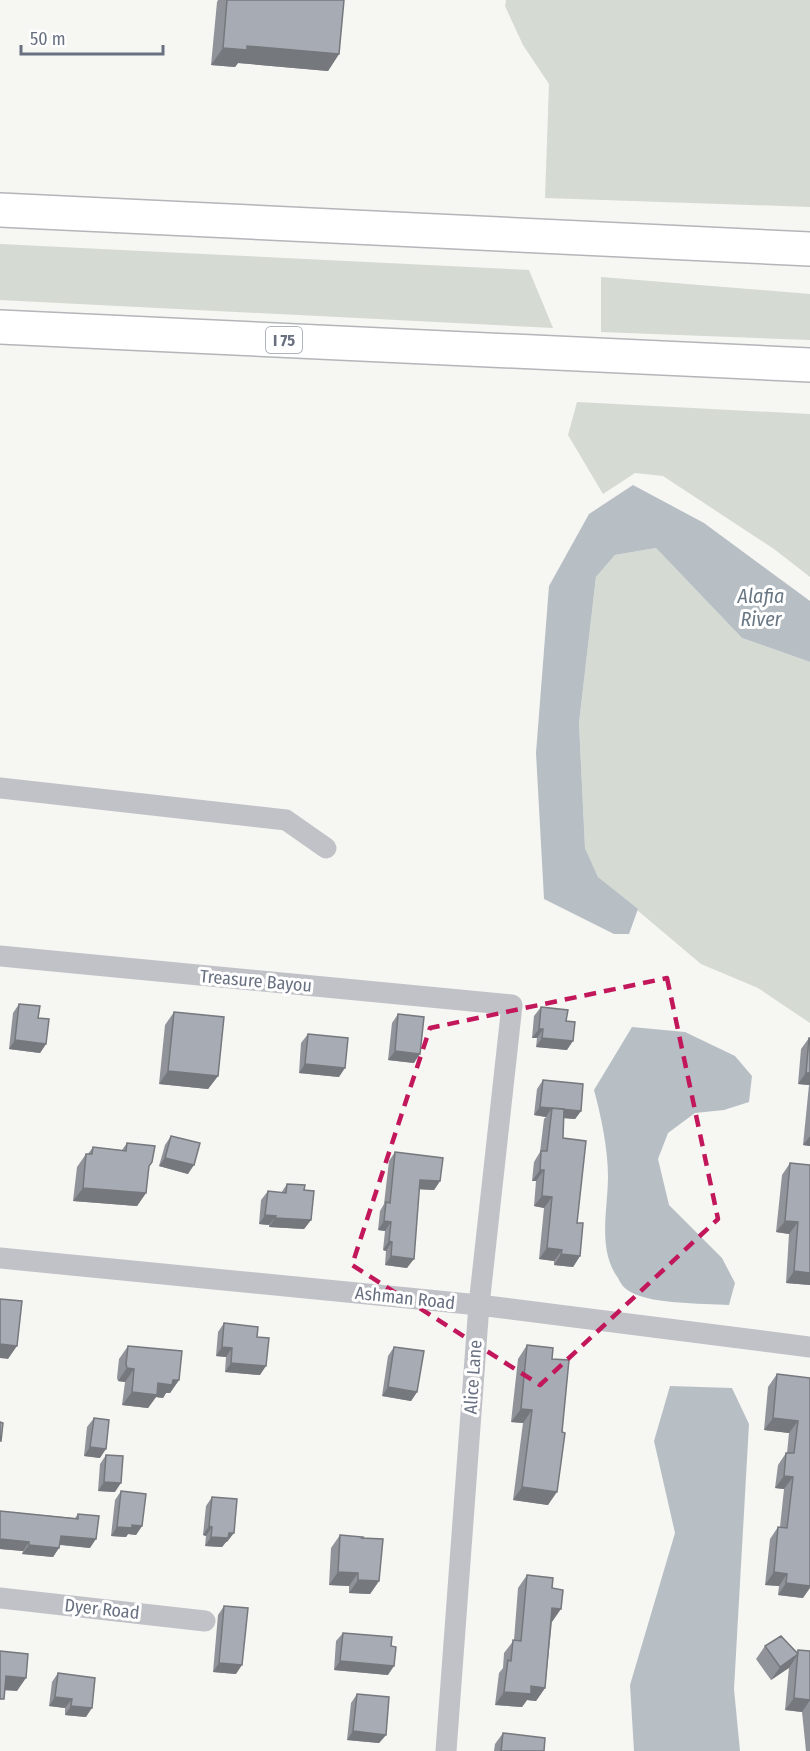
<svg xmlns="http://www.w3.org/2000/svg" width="810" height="1751" font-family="'Fira Sans Condensed',sans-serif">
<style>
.green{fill:#d5dad3}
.water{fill:#b7bfc5}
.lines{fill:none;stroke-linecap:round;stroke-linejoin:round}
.highway-casing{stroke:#b3b5b9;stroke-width:36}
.street{stroke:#c0c2c7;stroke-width:21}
.highway{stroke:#fff;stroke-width:33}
.wall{fill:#90939a}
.shaded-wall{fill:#75787d}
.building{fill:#a7abb3;stroke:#75787d;stroke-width:1.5}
.marked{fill:none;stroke:#c2185b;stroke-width:4.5;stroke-dasharray:12 8;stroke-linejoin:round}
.labels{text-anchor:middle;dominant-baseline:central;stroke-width:6;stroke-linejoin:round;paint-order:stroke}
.shield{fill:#fff;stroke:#969ca7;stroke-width:1.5}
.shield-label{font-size:16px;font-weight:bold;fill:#697181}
.street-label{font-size:18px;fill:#697181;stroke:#fff}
.water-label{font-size:20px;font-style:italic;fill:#697884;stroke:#fff}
</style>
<rect width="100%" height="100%" fill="#f6f6f3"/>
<path class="green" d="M506,0H810V207L545,198L549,84L523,45L505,6Z
M0,244L529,270L553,328L0,300Z
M601,277L810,294V340L601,332Z
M577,402L810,414V577L774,549L663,476L635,473L603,494L568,435Z
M656,548L742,638L810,662V1023L758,988L701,964L598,877L585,848L579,723L596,577L615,555Z"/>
<path class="water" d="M633,485L704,523L810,601V662L742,638L656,548L615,555L596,577L579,723L585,848L598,877L638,909L629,934H614L544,899L536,753L549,586L589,514Z
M632,1027L685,1032L735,1056L752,1076L749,1102L724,1110L695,1113L668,1133L658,1159L669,1205L722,1258L735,1283L729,1305C703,1303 646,1305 626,1289C623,1287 620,1282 618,1278C597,1249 608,1209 608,1176C608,1149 601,1116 594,1090Z
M670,1386L732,1388L749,1424L734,1689L740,1751H634L630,1685L675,1533L654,1441Z"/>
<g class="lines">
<g class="highway-casing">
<path id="highway" d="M0,210L810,249
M0,327L810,365"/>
</g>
<path class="street" d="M0,788L286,820L326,848
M0,956L512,1005L479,1305L446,1751
M0,1258L479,1305L810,1347
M0,1598L205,1621"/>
<use href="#highway" class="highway"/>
</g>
<path class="wall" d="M218,0H344L339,54L328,71L238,63L235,67L211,65L217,2Z
M19,1004L38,1018L46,1044L40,1053L9,1049L13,1013Z
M541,1007L566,1021L567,1050L536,1047L537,1038H532L534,1016Z
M174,1012L218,1076L208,1089L159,1084L165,1025Z
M398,1014L414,1063L388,1060L392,1023Z
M308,1034L339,1077L299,1073L301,1043Z
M809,1038H810V1146L803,1145L809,1085L798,1084L801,1049Z
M543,1080L581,1111L575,1119L563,1118V1138L577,1223L580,1256L573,1267L554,1265V1261L539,1259L544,1208L534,1206L536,1181H532L534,1162L540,1152L544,1119L546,1117L534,1115L537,1089Z
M171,1136L188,1174L159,1166L165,1145Z
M127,1143L152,1162L148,1168L146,1193L137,1206L73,1201L77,1167L86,1154H88L93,1147L122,1150Z
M395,1152L440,1181L434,1190L419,1189L407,1268L385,1265L386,1251L383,1250L385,1231L378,1230L380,1211L384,1204L389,1161Z
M790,1163L810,1165V1285L786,1283L789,1234L776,1232L782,1175Z
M287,1184L304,1190L311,1220L304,1229L269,1227V1225L259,1224L261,1200L268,1191L281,1193Z
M224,1323L257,1337L260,1375L225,1372L226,1357L216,1356L218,1332Z
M527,1345L552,1359L562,1432L548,1505L513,1500L523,1423L511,1422L518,1359Z
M128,1346L179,1380L170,1393H166L163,1398L156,1397L148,1408L122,1405L125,1382L118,1381L117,1378L119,1359Z
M394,1347L417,1392L411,1401L382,1396L388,1356Z
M777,1374L810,1378L803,1598L778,1595L779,1586L765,1585L770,1539L778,1527H780L784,1489L775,1488L778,1465L786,1453H787L789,1433L764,1430L768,1387Z
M94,1418L100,1458L84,1456L87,1427Z
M106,1455L115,1492L98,1491L100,1464Z
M121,1491L142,1526L136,1535L128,1534L126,1537L111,1536L115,1500Z
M212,1497L227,1542H226L222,1547L205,1546L206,1536L203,1535L206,1506Z
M0,1511L75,1518L78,1514L90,1548L60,1545L53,1557L22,1554L23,1551L0,1549Z
M340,1535L362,1538L379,1581L370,1594L349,1593V1586L329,1585L331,1548Z
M527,1575L552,1588V1622L545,1688L536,1701L527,1700L522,1707L495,1705L499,1673L503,1668L504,1653L514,1640L518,1588Z
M224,1606L236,1674L213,1672L218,1615Z
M343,1633L388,1675L334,1670L336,1641Z
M765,1646L796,1653L798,1650L810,1651V1751H806L802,1712L785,1710L789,1667L771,1680L756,1659Z
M58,1673L86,1717L65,1715V1708L49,1706L52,1682Z
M357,1694L386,1735L379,1743L347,1740L351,1703Z
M503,1733L544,1751H494L495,1744Z"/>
<path class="shaded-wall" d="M247,46L339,54L328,71L238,63L235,67L211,65L223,48Z
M539,1029H543L537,1038H532Z
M542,1038L573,1041L567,1050L536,1047Z
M15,1040L46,1044L40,1053L9,1049Z
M395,1051L420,1054L414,1063L388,1060Z
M305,1064L345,1068L339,1077L299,1073Z
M168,1071L218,1076L208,1089L159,1084Z
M806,1073H810V1084L809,1085L798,1084Z
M540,1107L581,1111L575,1119L551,1117L552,1108L546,1117L534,1115Z
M810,1136V1146L803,1145Z
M165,1158L194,1165L188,1174L159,1166Z
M540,1170H544L536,1181H532Z
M420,1180L440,1181L434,1190L414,1189Z
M83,1188L146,1193L137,1206L73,1201Z
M542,1196L552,1197L544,1208L534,1206Z
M265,1215L276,1216L269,1225L259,1224Z
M275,1218L311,1220L304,1229L269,1227Z
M384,1221L391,1222L385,1231L378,1230Z
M785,1221L798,1222L789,1234L776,1232Z
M389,1241L392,1242L386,1251L383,1250Z
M547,1248L562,1250L554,1261L539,1259Z
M561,1254L580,1256L573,1267L554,1265Z
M391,1256L414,1259L407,1268L385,1265Z
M794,1271L810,1273V1285L786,1283Z
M0,1344L17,1346L8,1359L0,1358Z
M222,1347L232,1348L226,1357L216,1356Z
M231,1363L266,1366L260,1375L225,1372Z
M127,1368L134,1369L125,1382L118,1381Z
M173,1380H179L170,1393H166L163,1398L156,1397L148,1408L122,1405L132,1392Z
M388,1387L417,1392L411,1401L382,1396Z
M521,1409L532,1410L523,1423L511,1422Z
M773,1418L798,1421L789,1433L764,1430Z
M90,1447L106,1449L100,1458L84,1456Z
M784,1476L793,1477L784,1489L775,1488Z
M104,1482L121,1483L115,1492L98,1491Z
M522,1487L557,1492L548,1505L513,1500Z
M132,1525L142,1526L136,1535L128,1534L126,1537L111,1536L117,1527Z
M209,1526L212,1527L206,1536L203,1535Z
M229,1533H234L227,1542H226L222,1547L205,1546L211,1537Z
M61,1536L96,1539L90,1548L54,1544Z
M0,1539L29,1542L23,1551L0,1549Z
M29,1545L59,1548L53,1557L22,1554Z
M338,1572L358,1573L349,1586L329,1585Z
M774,1572L787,1574L779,1586L765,1585Z
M358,1580L379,1581L370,1594L349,1593Z
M786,1583L810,1586V1588L803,1598L778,1595Z
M552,1608L561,1609L552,1622L543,1621Z
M798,1654L789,1668L771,1680L780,1667Z
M340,1661L394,1666L388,1675L334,1670Z
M219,1663L242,1665L236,1674L213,1672Z
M6,1676L26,1678L17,1691L0,1690Z
M531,1686L545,1688L536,1701L527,1700L522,1707L495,1705L504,1692Z
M55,1697L72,1699L65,1708L49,1706Z
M794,1698L810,1700L802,1712L785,1710Z
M71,1706L92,1708L86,1717L65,1715Z
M353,1731L386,1735L379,1743L347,1740Z"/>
<path class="building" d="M227,0H344L339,54L247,46V50L223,48Z
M19,1004L40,1006L38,1018L49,1019L46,1044L15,1040Z
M541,1007L568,1010L566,1021L575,1022L573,1041L542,1038L543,1029H539Z
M174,1012L224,1017L218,1076L168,1071Z
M398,1014L424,1017L420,1054L395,1051Z
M308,1034L348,1038L345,1068L305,1064Z
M809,1038H810V1073H806Z
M543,1080L583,1084L581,1111L540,1107Z
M552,1108L564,1109L563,1138L586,1141L577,1223H583L580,1256L561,1254L562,1250L547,1248L552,1197L542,1196L544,1170H540L541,1151H547Z
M171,1136L200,1143L194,1165L165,1158Z
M127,1143L155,1146L152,1162L149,1166L146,1193L83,1188L86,1154H92L93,1147L126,1151Z
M395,1152L443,1158L440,1181L420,1180L414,1259L391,1256L392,1242L389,1241L391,1222L384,1221L386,1202L390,1203Z
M790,1163L810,1165V1273L794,1271L798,1222L785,1221Z
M287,1184L305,1185L304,1190L314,1191L311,1220L275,1218L276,1216L265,1215L268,1191L286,1193Z
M0,1299L22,1301L17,1346L0,1344Z
M224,1323L258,1327L257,1337L269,1338L266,1366L231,1363L232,1348L222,1347Z
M527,1345L553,1348L552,1359L569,1360L562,1432L565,1433L557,1492L522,1487L532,1410L521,1409Z
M128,1346L182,1351L179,1380H173L172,1385L158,1383L157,1395L132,1392L134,1369L127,1368L126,1364Z
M394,1347L424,1351L417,1392L388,1387Z
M777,1374L810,1378V1586L786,1583L787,1574L774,1572L778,1527L787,1528L793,1477L784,1476L786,1453H794L798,1421L773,1418Z
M94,1418L109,1420L106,1449L90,1447Z
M0,1422L3,1423L1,1441H0Z
M106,1455L123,1456L121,1483L104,1482Z
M121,1491L146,1494L142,1526L132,1525V1528L117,1527Z
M212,1497L237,1499L234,1533H229L228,1538L211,1537L212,1527L209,1526Z
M0,1511L78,1519V1514L99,1516L96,1539L61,1536L59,1548L29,1545V1542L0,1539Z
M340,1535L363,1537L362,1538L383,1539L379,1581L358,1580V1573L338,1572Z
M527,1575L553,1578L552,1588L563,1590L561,1609L552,1608L545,1688L531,1686V1694L504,1692L508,1660L511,1661L513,1640L521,1641Z
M224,1606L248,1608L242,1665L219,1663Z
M343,1633L392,1637L391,1646L396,1647L394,1666L340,1661Z
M781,1636L798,1654L780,1667L765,1646Z
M798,1650L810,1651V1700L794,1698Z
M0,1651L28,1654L26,1678L6,1676L4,1699H0Z
M58,1673L95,1678L92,1708L71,1706L72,1699L55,1697Z
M357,1694L389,1697L386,1735L353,1731Z
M503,1733L545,1738L544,1751H501Z"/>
<path class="marked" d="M667,978L718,1219L540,1385L352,1265L430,1028Z"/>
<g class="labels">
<rect class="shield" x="266" y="327" width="36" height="26" rx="4.5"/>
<g class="shield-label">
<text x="284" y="340">I 75</text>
</g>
<g class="street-label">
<text transform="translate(256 981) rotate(5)">Treasure Bayou</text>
<text transform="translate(405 1298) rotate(6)">Ashman Road</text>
<text transform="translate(473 1377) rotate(-86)">Alice Lane</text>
<text transform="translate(102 1609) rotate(6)">Dyer Road</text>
</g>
<g class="water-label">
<text x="761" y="596">Alafia<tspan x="761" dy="23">River</tspan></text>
</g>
</g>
<path d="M21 45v9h142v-9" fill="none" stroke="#697181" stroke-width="3"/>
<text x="30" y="45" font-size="18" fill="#697181" stroke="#ffffff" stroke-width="4.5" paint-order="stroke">50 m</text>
</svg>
